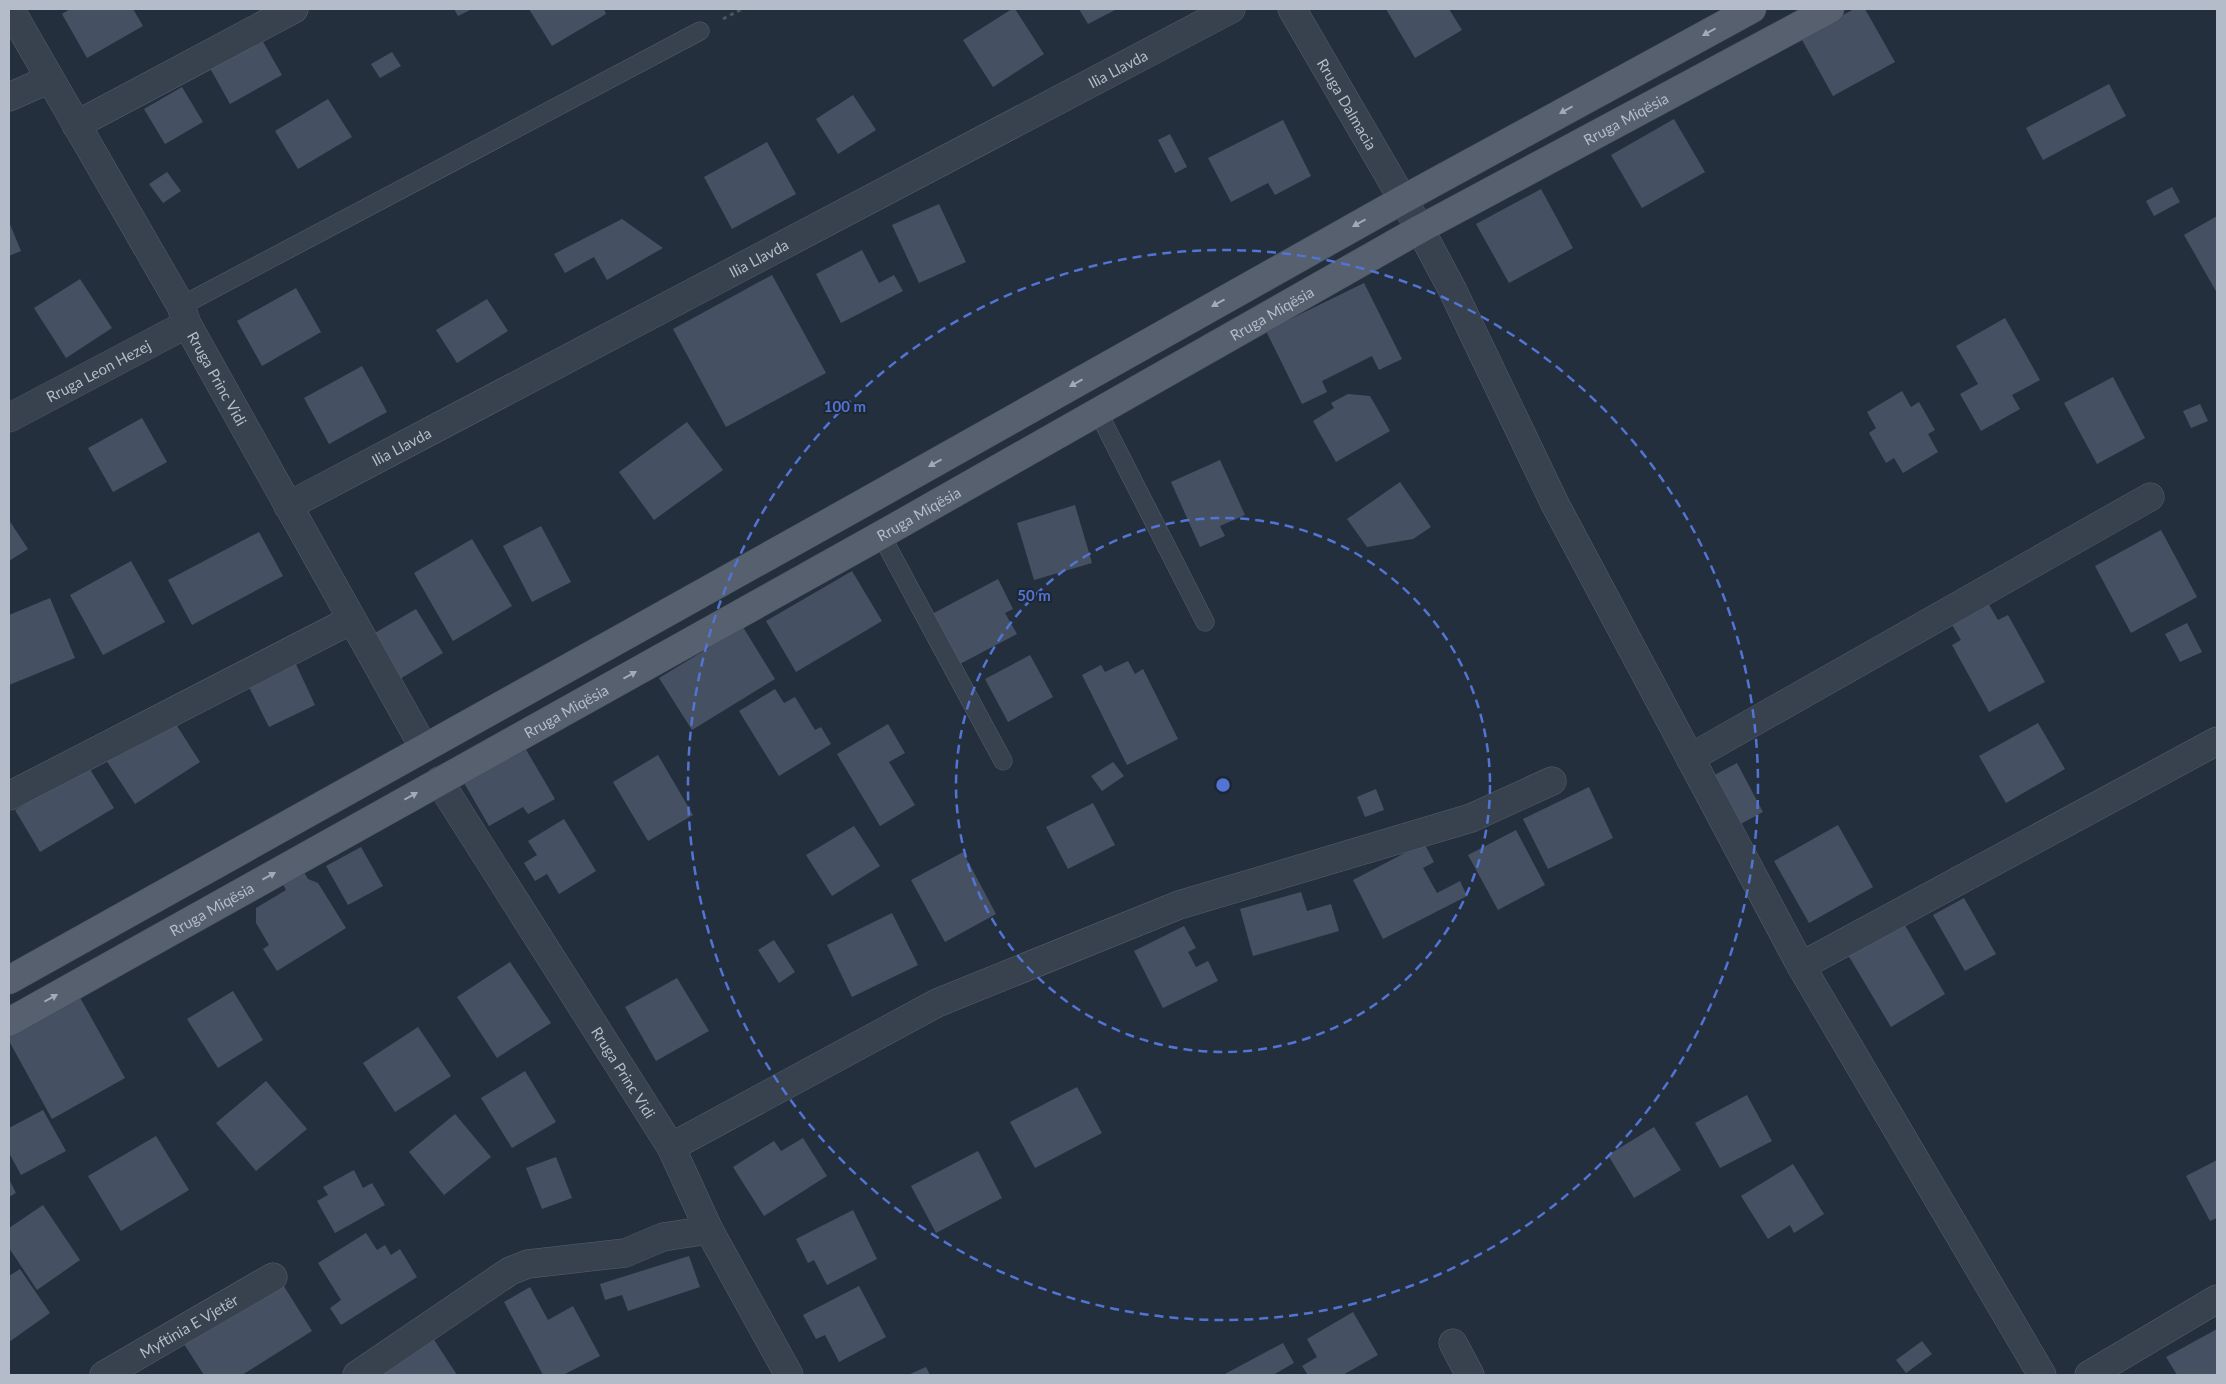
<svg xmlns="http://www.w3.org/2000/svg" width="2226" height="1384" font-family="Lato,sans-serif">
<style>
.building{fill:#455162}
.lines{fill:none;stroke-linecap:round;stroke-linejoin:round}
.service-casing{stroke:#565f6c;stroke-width:19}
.minor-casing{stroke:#565f6c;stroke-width:29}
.primary-casing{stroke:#414a57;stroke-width:29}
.path{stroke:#44595c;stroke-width:3;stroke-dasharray:4 4;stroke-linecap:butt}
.service{stroke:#38414e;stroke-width:18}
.minor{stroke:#38414e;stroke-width:28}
.primary{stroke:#56606e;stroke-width:28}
.oneway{fill:#a1aab7}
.ring{fill:none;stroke:#5274d3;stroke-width:2.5;stroke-dasharray:9 6}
.labels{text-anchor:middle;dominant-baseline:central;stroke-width:4;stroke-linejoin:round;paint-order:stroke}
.street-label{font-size:15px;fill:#b4bcc9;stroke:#1d2633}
.centre{fill:#5274d3;stroke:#1d2633;stroke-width:2.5}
.ring-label{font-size:15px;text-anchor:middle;font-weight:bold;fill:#5274d3;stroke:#1d2633;stroke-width:4;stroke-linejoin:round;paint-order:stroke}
</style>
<rect width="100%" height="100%" fill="#242f3e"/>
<path class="building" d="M70,9H133L143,26L87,58L62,14Z
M454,9H472L458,16Z
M529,9H604L606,14L552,46Z
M1012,9H1015L1044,54L993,87L963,40Z
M1079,9H1117L1088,24Z
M1386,9H1449L1462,30L1415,58Z
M1854,9H1865L1895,62L1833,96L1801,38Z
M258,33L282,75L230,104L206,61Z
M392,52L401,66L380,78L371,64Z
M2109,84L2126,116L2043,160L2026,128Z
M182,87L203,122L165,144L144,109Z
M853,95L876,130L838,154L816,119Z
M328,99L352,137L298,169L275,131Z
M1674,119L1705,172L1642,208L1611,155Z
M1283,120L1311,176L1275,195L1268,183L1231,202L1208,158Z
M1170,134L1187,167L1175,173L1158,140Z
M767,142L796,194L732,229L704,177Z
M167,172L181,191L163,203L149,184Z
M2172,187L2180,202L2154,216L2146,201Z
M1541,189L1573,248L1509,283L1476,224Z
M939,204L966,262L919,283L892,225Z
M2217,216V293L2184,235Z
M622,219L663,248L607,280L594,257L565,273L554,254Z
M9,222L21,251L9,256Z
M862,250L879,283L894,275L903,291L841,323L816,274Z
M772,275L826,373L726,427L673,329Z
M80,279L112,328L66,358L34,308Z
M1364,283L1402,359L1379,370L1372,356L1322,381L1327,392L1302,404L1266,331Z
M296,288L321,332L262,366L237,321Z
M487,299L508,331L457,363L436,330Z
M2005,318L2040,380L2012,395L2020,409L1981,431L1960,394L1978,384L1956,346Z
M362,366L387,412L329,444L304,398Z
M2113,377L2145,438L2097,464L2064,403Z
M1902,391L1911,407L1919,402L1935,430L1928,434L1938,452L1903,473L1894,458L1886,463L1869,433L1876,428L1867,412Z
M1348,394L1370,396L1390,431L1336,462L1313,421L1334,408L1331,403Z
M2200,404L2208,421L2191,428L2183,411Z
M142,418L167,462L113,492L88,448Z
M687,422L723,470L654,520L619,472Z
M1220,460L1245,515L1220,526L1225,536L1200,547L1171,482Z
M1400,482L1431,527L1413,539L1367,547L1347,519Z
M1075,505L1092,563L1034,580L1017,523Z
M9,520L28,549L9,561Z
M541,526L571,582L532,602L503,546Z
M2161,530L2197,597L2131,633L2095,566Z
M259,532L283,576L192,625L168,580Z
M472,539L512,606L453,641L414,573Z
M131,561L165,622L103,655L70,595Z
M852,571L882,621L796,672L766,621Z
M998,579L1013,609L1005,613L1017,634L958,665L932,614Z
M50,598L75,658L9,685V615Z
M1985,598L1998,620L2008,615L2045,682L1989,712L1952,645L1961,640L1948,618Z
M416,609L443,653L400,679L373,634Z
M2187,623L2202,652L2180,662L2165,634Z
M743,627L775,679L692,730L659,678Z
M1030,655L1053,697L1008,722L985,679Z
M294,660L315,705L269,727L247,683Z
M1128,661L1135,674L1143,669L1178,739L1127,765L1082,675L1101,665L1105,672Z
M775,689L784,703L795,697L815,730L821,727L831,744L779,776L739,711Z
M172,718L200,762L135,804L106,760Z
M2038,723L2065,769L2006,803L1979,756Z
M888,724L905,753L889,762L915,805L880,826L837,754Z
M521,741L555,799L528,814L523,807L489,826L460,776Z
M658,755L693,815L648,841L613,782Z
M1113,762L1124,776L1102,791L1091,776Z
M1737,763L1763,812L1735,827L1709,778Z
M88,766L114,808L40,852L15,810Z
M1589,787L1613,838L1548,869L1523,819Z
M1376,789L1384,810L1365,817L1357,797Z
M1093,803L1115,845L1068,869L1046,827Z
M564,819L596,871L559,894L547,874L535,881L524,863L537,855L528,841Z
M1838,825L1873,887L1809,923L1774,861Z
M854,826L880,866L832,896L806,855Z
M1516,830L1545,885L1498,910L1468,855Z
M1424,843L1434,862L1423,868L1437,893L1460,881L1467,896L1383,939L1353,880Z
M361,847L383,886L348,905L326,866Z
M963,852L996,914L945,942L911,880Z
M301,867L308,879L318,883L346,928L277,971L263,949L269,945L256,923V908L286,890L280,879Z
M1301,892L1307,911L1331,904L1339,931L1253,956L1240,909Z
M1964,898L1996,954L1965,971L1933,915Z
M892,913L918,965L852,997L827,945Z
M1903,922L1945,994L1891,1027L1848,955Z
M1184,926L1196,948L1188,952L1196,967L1208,961L1218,981L1163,1008L1134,951Z
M774,940L795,972L779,983L758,950Z
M510,962L551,1023L497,1058L457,997Z
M677,978L709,1031L656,1061L625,1007Z
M233,991L263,1040L218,1068L187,1019Z
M78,994L125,1078L52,1119L9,1041V1033Z
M418,1027L451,1076L395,1112L363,1063Z
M525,1071L556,1122L512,1148L481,1098Z
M266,1081L307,1129L256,1171L216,1123Z
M1077,1087L1102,1133L1035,1168L1010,1122Z
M1747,1095L1772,1141L1720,1168L1695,1123Z
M43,1110L66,1151L21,1175L9,1153V1128Z
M455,1114L491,1157L444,1195L409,1152Z
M1654,1127L1681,1170L1634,1198L1608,1155Z
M156,1136L189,1190L121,1231L88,1176Z
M803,1138L827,1176L764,1216L733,1167L774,1141L781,1151Z
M978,1151L1002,1198L936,1233L911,1186Z
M556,1157L572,1198L542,1209L526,1168Z
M2217,1160V1218L2210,1221L2186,1176Z
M1793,1164L1824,1214L1794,1233L1790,1225L1768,1239L1741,1196Z
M354,1170L363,1188L372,1183L385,1205L335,1233L317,1201L328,1195L323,1187Z
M9,1179L16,1193L9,1197Z
M43,1205L80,1260L37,1290L9,1248V1228Z
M853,1210L877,1259L827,1285L814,1260L808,1263L796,1239Z
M366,1233L377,1250L385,1245L391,1255L400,1249L417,1277L341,1325L330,1308L341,1300L318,1263Z
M689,1256L700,1287L628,1311L622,1295L605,1300L600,1284Z
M20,1269L50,1313L9,1342V1276Z
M280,1280L312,1331L242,1375H204L182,1341Z
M859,1286L886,1337L839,1362L825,1335L816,1339L803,1315Z
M530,1287L548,1320L573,1306L600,1356L563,1375H543L504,1302Z
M1353,1312L1378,1355L1343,1375H1308L1302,1366L1317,1357L1307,1339Z
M2217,1329V1375H2177L2166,1357Z
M431,1335L457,1375H375Z
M1922,1341L1932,1354L1906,1373L1896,1360Z
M1283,1343L1294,1363L1273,1375H1223Z
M926,1367L930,1375H908Z"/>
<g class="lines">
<g class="service-casing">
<path id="service" d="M181,306L700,31
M1098,412L1205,622
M881,535L1003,761"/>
</g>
<g class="minor-casing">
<g id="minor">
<path id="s1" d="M10,9L181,306L187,324L424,748"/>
<path id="s2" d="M1292,9L1420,229L1452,289L1555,504L1801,966L2042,1375"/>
<path d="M9,97L50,79"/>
<path d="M76,125L294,9"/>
<path id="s3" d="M9,418L187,324"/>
<path id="s4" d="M288,506L1231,9"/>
<path d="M1690,758L2150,497"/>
<path id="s5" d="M439,781L671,1147L709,1230L789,1375"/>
<path d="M9,796L351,620"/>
<path d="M1801,966L2217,741"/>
<path d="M671,1147L937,1003L1179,905L1471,818L1552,781"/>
<path d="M1453,1343L1470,1375"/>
<path id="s6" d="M104,1375L273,1277"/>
<path d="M357,1375L510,1271L528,1264L625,1253L663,1237L709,1230"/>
<path d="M2089,1375L2217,1299"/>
</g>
</g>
<g class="primary-casing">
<g id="primary">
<path d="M9,980L867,501L1402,200L1752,9"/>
<path id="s7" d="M9,1022L881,535L1420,229L1830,9"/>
</g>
</g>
<path class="path" d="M723,19L742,9"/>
<use href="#service" class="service"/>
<use href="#minor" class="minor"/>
<use href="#primary" class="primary"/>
</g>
<defs><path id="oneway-solid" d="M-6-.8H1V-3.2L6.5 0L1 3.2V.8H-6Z" transform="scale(1.25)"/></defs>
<g class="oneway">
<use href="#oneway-solid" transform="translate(1709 32) rotate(151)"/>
<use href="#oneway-solid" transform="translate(1566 110) rotate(151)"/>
<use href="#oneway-solid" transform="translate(1359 223) rotate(151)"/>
<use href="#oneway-solid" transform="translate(1218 303) rotate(151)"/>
<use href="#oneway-solid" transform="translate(1076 383) rotate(151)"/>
<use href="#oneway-solid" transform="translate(935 463) rotate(151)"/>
<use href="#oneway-solid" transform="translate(630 675) rotate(-29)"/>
<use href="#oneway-solid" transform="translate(411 796) rotate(-29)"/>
<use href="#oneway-solid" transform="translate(269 876) rotate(-29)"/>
<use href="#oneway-solid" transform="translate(51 998) rotate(-29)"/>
</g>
<g class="ring">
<circle cx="1223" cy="785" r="267"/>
<circle cx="1223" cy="785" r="535"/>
</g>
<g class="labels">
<g class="street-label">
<text stroke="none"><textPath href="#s4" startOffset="938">Ilia Llavda</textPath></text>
<text stroke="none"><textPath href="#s2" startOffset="110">Rruga Dalmacia</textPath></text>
<text stroke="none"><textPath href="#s7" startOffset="1852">Rruga Miqësia</textPath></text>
<text stroke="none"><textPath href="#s4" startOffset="532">Ilia Llavda</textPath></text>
<text stroke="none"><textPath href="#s7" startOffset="1448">Rruga Miqësia</textPath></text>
<text stroke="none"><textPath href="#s3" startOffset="101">Rruga Leon Hezej</textPath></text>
<text stroke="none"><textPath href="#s1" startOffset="424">Rruga Princ Vidi</textPath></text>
<text stroke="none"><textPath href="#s4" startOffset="128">Ilia Llavda</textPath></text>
<text stroke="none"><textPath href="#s7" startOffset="1042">Rruga Miqësia</textPath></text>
<text stroke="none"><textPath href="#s7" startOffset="638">Rruga Miqësia</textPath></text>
<text stroke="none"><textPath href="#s7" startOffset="232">Rruga Miqësia</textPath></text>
<text stroke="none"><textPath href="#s5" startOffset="345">Rruga Princ Vidi</textPath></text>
<text stroke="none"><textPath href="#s6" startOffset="98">Myftinia E Vjetër</textPath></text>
</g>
</g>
<circle cx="1223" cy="785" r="8" class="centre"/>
<g class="ring-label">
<text x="845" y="412">100 m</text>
<text x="1034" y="601">50 m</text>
</g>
<rect width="2226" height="1384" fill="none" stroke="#b4bcc9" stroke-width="20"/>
</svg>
